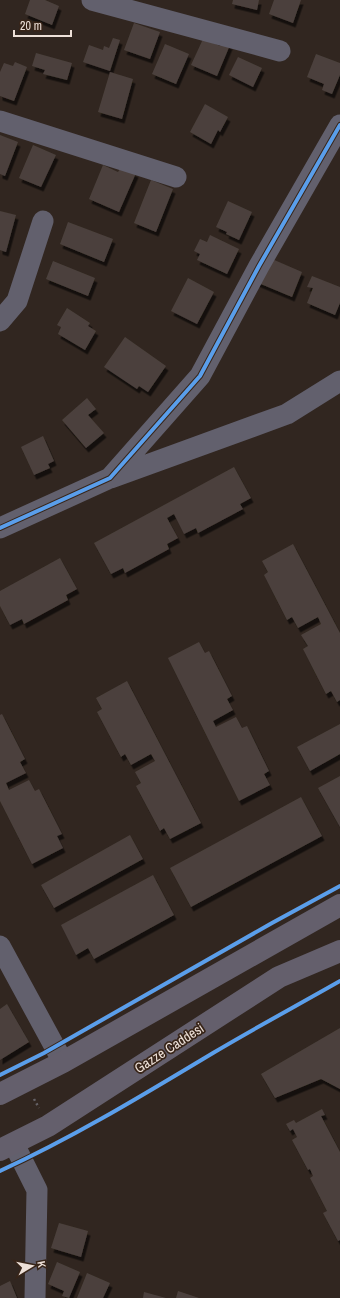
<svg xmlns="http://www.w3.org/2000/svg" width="340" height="1298" font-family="'Archivo Narrow',sans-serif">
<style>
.building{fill:#4b413c;filter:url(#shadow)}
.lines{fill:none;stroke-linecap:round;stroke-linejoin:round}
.path{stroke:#656267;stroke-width:2.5;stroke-dasharray:2 3;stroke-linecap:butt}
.minor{stroke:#62606d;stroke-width:21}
.major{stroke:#645f6c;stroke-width:22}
.cycleway-casing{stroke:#382519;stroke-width:6}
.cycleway{stroke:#5a9eea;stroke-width:4}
.labels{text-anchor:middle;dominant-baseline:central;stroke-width:3.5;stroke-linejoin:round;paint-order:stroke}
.street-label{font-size:14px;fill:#ede0d8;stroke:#382519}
</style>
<defs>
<filter id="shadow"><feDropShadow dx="2.5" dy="4.5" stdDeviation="0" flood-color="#0009"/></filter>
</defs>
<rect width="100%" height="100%" fill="#312620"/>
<path class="building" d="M30,0H45L59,6L52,25L25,14Z
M233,0H259L257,10L232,4Z
M274,0H301L293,23L269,14Z
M134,23L160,32L150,59L124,50Z
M113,38L120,40L110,71L83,62L89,45L103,50L104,46L109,48Z
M203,39L220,46L222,42L230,45L217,76L191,65Z
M165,44L189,54L176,84L152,74Z
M36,53L72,63L67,80L43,74L45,70L32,66Z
M316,54L340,63V75L332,94L322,90L324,84L307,77Z
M238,57L262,68L253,87L229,75Z
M15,62L27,67L14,101L0,96V72L4,63L13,66Z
M110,72L133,79L122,119L98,112Z
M205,104L228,117L220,132L218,130L211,144L190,132Z
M0,135L18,142L5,176L0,174Z
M33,145L56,155L41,187L19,178Z
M103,165L118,172L121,167L136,173L119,212L89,199Z
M151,180L173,189L156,232L134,223Z
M228,201L252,212L239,240L226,234L227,232L216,227Z
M0,211L16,215L6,252L0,250Z
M68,222L113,239L104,262L60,244Z
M210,235L239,249L227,274L197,260L200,254L194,251L200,239L207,242Z
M272,259L302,272L292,297L256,282Z
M53,261L95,278L88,296L46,279Z
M312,276L340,287V303L335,315L307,303L313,288L307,287Z
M188,278L214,292L197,324L171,311Z
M67,308L90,323L88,326L96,331L85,350L58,334L61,327L57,325Z
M125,337L166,366L148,392L139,386L137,389L104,367Z
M87,398L96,409L88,415L104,433L86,448L62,420Z
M43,436L54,461L48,464L50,468L34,475L21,447Z
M234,467L251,498L240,504L243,509L198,533L196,528L184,534L174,514L167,518L178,538L167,544L169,549L125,573L123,568L111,574L94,543Z
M293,544L340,633V700L337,702L331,691L326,694L303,649L308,646L301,635L321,624L318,617L298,628L292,617L287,620L264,575L268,572L262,561Z
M60,558L77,589L66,595L68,600L24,624L22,619L10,625L0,606V591Z
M199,642L205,653L209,651L232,696L227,699L233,710L213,721L216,727L236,717L242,728L247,726L269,771L264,774L270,785L239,801L168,658Z
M127,681L201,823L170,839L164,828L160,831L136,786L141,783L135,772L155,761L151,754L131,765L125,754L121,757L97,712L102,709L96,698Z
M2,714L25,759L20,762L26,773L6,783L9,790L29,780L35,791L39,789L62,834L57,836L63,848L32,864L0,801V715Z
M340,724V754L310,771L297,747Z
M340,776V827L318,788Z
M301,797L322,836L191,907L170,868Z
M130,835L143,859L54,908L41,885Z
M153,875L174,915L94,959L88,948L76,955L61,925Z
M7,1004L29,1042L0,1060V1009Z
M340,1028V1089L321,1079L275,1098L261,1074Z
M322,1109L325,1115L321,1116L340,1152V1240L338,1241L323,1213L327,1211L310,1178L313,1176L310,1169L308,1170L292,1140L297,1137L293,1129L290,1131L286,1124L294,1120L296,1123Z
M59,1223L88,1231L81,1257L51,1248Z
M57,1262L80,1272L69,1298L62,1296L64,1291L48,1284Z
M87,1273L110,1283L103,1298H77Z
M10,1281L17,1298H0V1286Z
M178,1291L199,1298H176Z
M144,1292L166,1298H143Z"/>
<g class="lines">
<path class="path" d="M34,1099L39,1108"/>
<path class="minor" d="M92,0L280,51
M0,121L176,177
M0,321L17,301L43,221
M111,478L287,414L340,381
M0,528L110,478L200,376L259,266L340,125
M0,946L63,1062
M14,1144L37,1190L35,1298"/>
<path class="major" d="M0,1094L63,1062L340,905
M0,1150L48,1126L279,977L340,951"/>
<g class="cycleway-casing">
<path id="cycleway" d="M0,528L110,478L200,376L259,266L340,125
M0,1075L44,1053L272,923L340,886
M0,1171C74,1137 143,1095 213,1053C255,1028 298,1005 340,981"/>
</g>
<use href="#cycleway" class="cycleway"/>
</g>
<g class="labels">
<g class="street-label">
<text transform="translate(169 1048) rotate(-33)">Gazze Caddesi</text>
</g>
</g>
<g transform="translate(32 1266) rotate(80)" stroke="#382519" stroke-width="3" paint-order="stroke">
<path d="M0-3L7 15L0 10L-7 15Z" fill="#ede0d8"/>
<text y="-6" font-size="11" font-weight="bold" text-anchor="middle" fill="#ede0d8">K</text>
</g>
<path d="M14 30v6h57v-6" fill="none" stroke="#ede0d8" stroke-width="2"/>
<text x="20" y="30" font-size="12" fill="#ede0d8" stroke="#382519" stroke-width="3" paint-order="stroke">20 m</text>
</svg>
